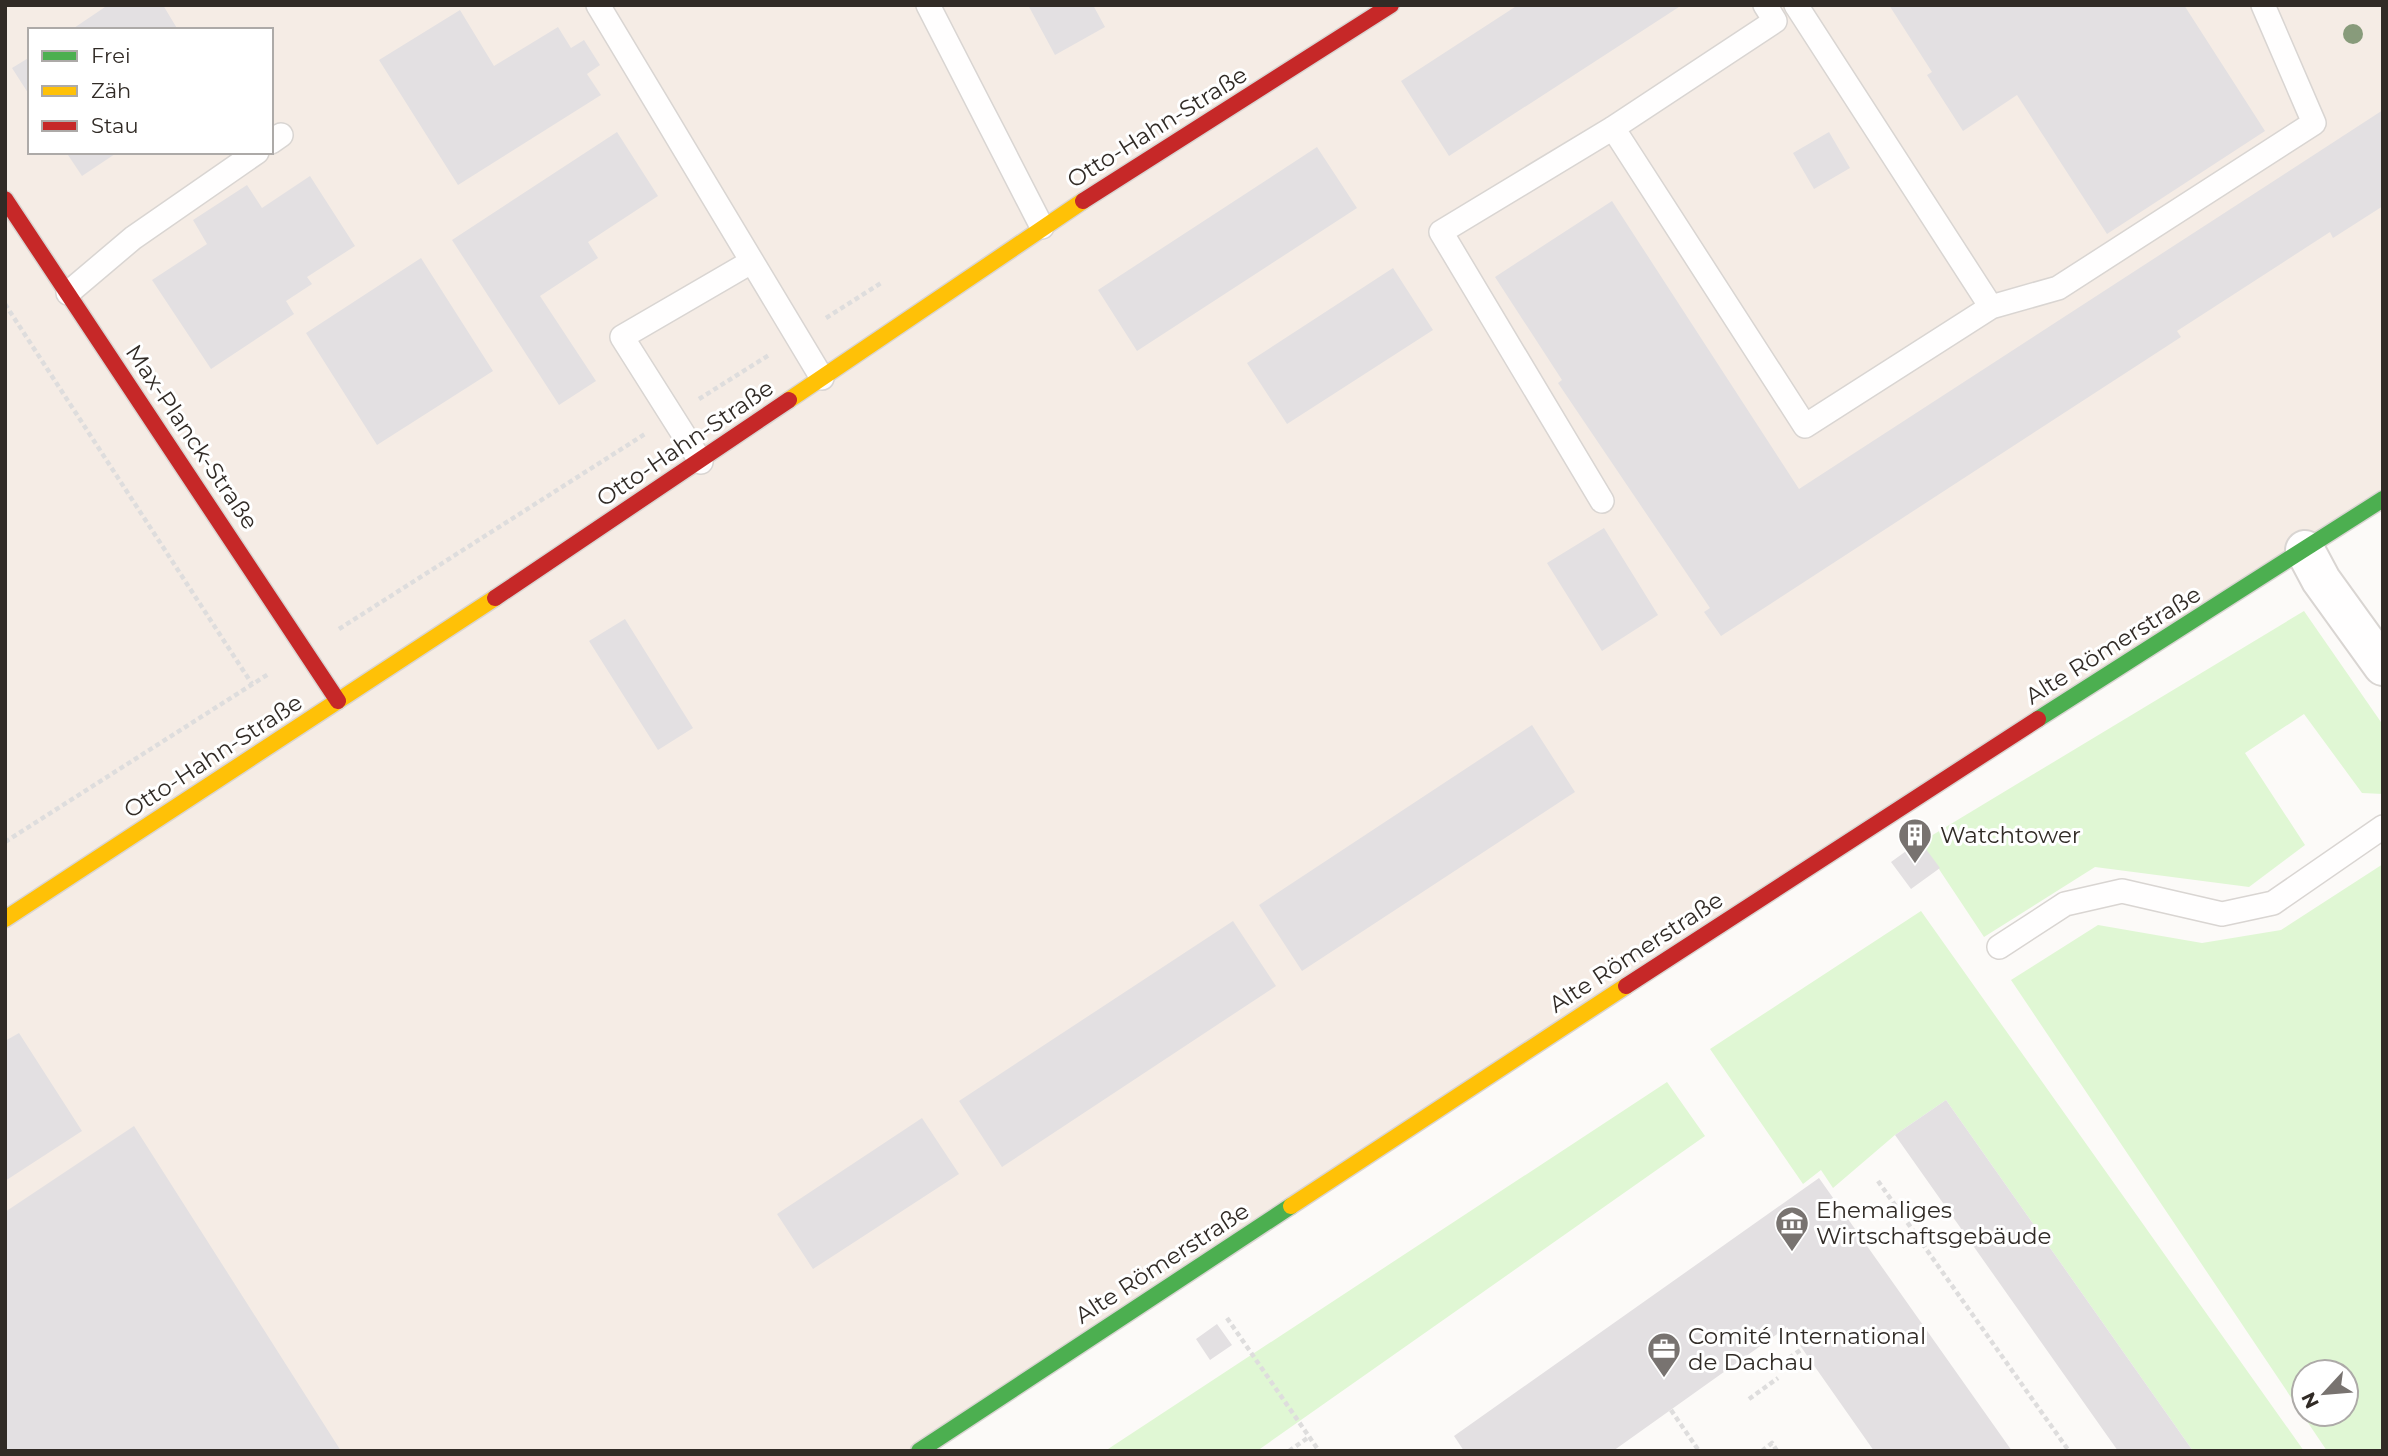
<svg xmlns="http://www.w3.org/2000/svg" width="2388" height="1456" font-family="Montserrat,sans-serif">
<style>
.built{fill:#f5ece5;fill-rule:evenodd}
.green{fill:#e0f7d4;fill-rule:evenodd}
.building{fill:#e3e0e2}
.lines{fill:none;stroke-linecap:round;stroke-linejoin:round}
.lane-casing{stroke:#d9d5d2;stroke-width:26}
.street-casing{stroke:#d9d5d2;stroke-width:42}
.fast-casing{stroke:#d9d5d2;stroke-width:19}
.slow-casing{stroke:#d9d5d2;stroke-width:19}
.jam-casing{stroke:#d9d5d2;stroke-width:19}
.path{stroke:#dedddd;stroke-width:4.5;stroke-dasharray:5 3.5;stroke-linecap:butt}
.lane{stroke:#fffefe;stroke-width:23}
.street{stroke:#fffefe;stroke-width:38}
.fast{stroke:#4caf50;stroke-width:16}
.slow{stroke:#ffc107;stroke-width:16}
.jam{stroke:#c62828;stroke-width:16}
.tree{fill:#889b7b}
.labels{text-anchor:middle;dominant-baseline:central;stroke-width:6;stroke-linejoin:round;paint-order:stroke}
.street-label{font-size:23px;fill:#312b26;stroke:#fff}
.poi-label{font-size:23px;fill:#312b26;stroke:#fff;text-anchor:start}
</style>
<rect width="100%" height="100%" fill="#fcfaf8"/>
<path class="built" d="M5,5H2383V494L919,1451H5ZM30,30H271V152H30Z"/>
<path class="green" d="M2304,611L2383,725V794L2362,793L2304,714L2245,753L2305,845L2249,887L2095,867L1984,937L1921,842Z
M2383,864V1451H2327L2011,980L2098,925L2202,943L2281,930ZM2304,1372H2346V1414H2304Z
M1921,911L2304,1451H2193L1946,1100L1895,1135L1833,1188L1821,1170L1803,1184L1710,1049Z
M1667,1082L1705,1136L1257,1451H1105Z"/>
<path class="building" d="M108,5H163L178,30H71Z
M1028,5H1093L1105,27L1055,55Z
M1518,5H1682L1449,156L1401,81Z
M1889,5H2184L2265,131L2107,234L2017,95L1963,131L1927,75L1932,72Z
M460,10L494,66L558,27L571,48L584,40L600,65L587,74L601,95L458,185L379,60Z
M30,57V96L12,68Z
M2383,110V206L2333,238L2330,232L2177,331L2181,337L1721,636L1704,612L1710,608L1558,383L1562,380L1495,277L1612,201L1799,489Z
M617,132L658,196L588,242L598,258L540,296L596,381L559,405L452,240Z
M1829,132L1850,168L1814,189L1793,153Z
M1317,147L1357,208L1137,351L1098,290Z
M66,152H118L82,176Z
M310,176L355,246L307,277L312,284L286,301L294,314L211,369L152,280L207,244L193,220L247,185L262,208Z
M421,258L493,371L377,445L306,333Z
M1393,268L1433,330L1287,424L1247,363Z
M1604,528L1658,615L1602,651L1547,563Z
M625,619L693,728L658,750L589,641Z
M1532,725L1575,792L1302,971L1259,905Z
M1920,841L1940,868L1911,889L1891,862Z
M1233,921L1276,986L1002,1167L959,1101Z
M19,1033L82,1131L5,1181V1041Z
M1946,1100L2193,1451H2118L1895,1135Z
M922,1118L959,1174L813,1269L777,1214Z
M134,1126L271,1341L341,1451H5V1212Z
M1819,1178L2012,1451H1874L1787,1327L1613,1451H1464L1454,1436Z
M1217,1324L1232,1345L1210,1360L1196,1339Z"/>
<g class="lines">
<g class="lane-casing">
<path id="lane" d="M598,5L822,378
M928,5L1042,227
M1613,128L1805,426L1991,307L1796,5
M271,142L281,135
M68,293L133,238L257,152
M1991,307L2058,288L2314,123L2263,5
M701,462L622,337L751,262
M1602,501L1441,232L1613,128L1775,21L1765,5
M1999,947L2065,904L2122,891L2222,914L2273,903L2383,827"/>
</g>
<g class="street-casing">
<path id="street" d="M2305,550L2321,580L2383,666"/>
</g>
<g class="fast-casing">
<path id="fast" d="M2038,719L2383,499
M919,1451L1291,1206"/>
</g>
<g class="slow-casing">
<path id="slow" d="M789,400L1083,201
M5,919L495,598
M1291,1206L1626,986"/>
</g>
<g class="jam-casing">
<path id="jam" d="M5,199L338,701
M1083,201L1391,5
M495,598L789,400
M1626,986L2038,719"/>
</g>
<path class="path" d="M5,304L252,684
M826,318L881,283
M699,399L769,355
M339,629L645,434
M5,842L270,673
M1878,1181L2069,1451
M1227,1318L1319,1451
M1789,1358L1802,1349
M1749,1399L1778,1378
M1671,1410L1699,1451
M1289,1451L1309,1437
M1762,1451L1772,1443L1777,1451"/>
<use href="#lane" class="lane"/>
<use href="#street" class="street"/>
<use href="#fast" class="fast"/>
<use href="#slow" class="slow"/>
<use href="#jam" class="jam"/>
</g>
<circle class="tree" cx="2353" cy="34" r="10"/>
<defs>
<g id="building-pin" transform="scale(1.75)"><path d="M0 17L-7.5 6A9.5 9.5 0 1 1 7.5 6Z" fill="#787370" stroke="#fff"/><path d="M-4-6H4V6H1V3H-1V6H-4ZM-2.5-4.3h1.7v1.8h-1.7ZM.8-4.3h1.7v1.8H.8ZM-2.5-1h1.7V.8h-1.7ZM.8-1h1.7V.8H.8Z" fill="#fff"/></g>
<g id="museum-pin" transform="scale(1.75)"><path d="M0 17L-7.5 6A9.5 9.5 0 1 1 7.5 6Z" fill="#787370" stroke="#fff"/><path d="M0-6L6-3V-2H-6V-3ZM-5-1h2V3h-2ZM-1-1h2V3h-2ZM3-1h2V3H3ZM-6 4H6V6H-6Z" fill="#fff"/></g>
<g id="office-pin" transform="scale(1.75)"><path d="M0 17L-7.5 6A9.5 9.5 0 1 1 7.5 6Z" fill="#787370" stroke="#fff"/><path d="M-6-3h4V-5.5h4V-3h4V5H-6ZM-1-4.5V-3h2v-1.5ZM-6 0V1H6V0Z" fill="#fff"/></g>
</defs>
<g fill-rule="evenodd">
<use href="#building-pin" x="1915" y="835"/>
<use href="#museum-pin" x="1792" y="1223"/>
<use href="#office-pin" x="1664" y="1349"/>
</g>
<g class="labels">
<g class="street-label">
<text transform="translate(1157 127) rotate(-32)">Otto-Hahn-Straße</text>
<text transform="translate(192 437) rotate(56)">Max-Planck-Straße</text>
<text transform="translate(685 443) rotate(-34)">Otto-Hahn-Straße</text>
<text transform="translate(2113 645) rotate(-32)">Alte Römerstraße</text>
<text transform="translate(213 756) rotate(-33)">Otto-Hahn-Straße</text>
<text transform="translate(1636 952) rotate(-33)">Alte Römerstraße</text>
<text transform="translate(1162 1263) rotate(-33)">Alte Römerstraße</text>
</g>
<g class="poi-label">
<text x="1940" y="835">Watchtower</text>
<text x="1816" y="1210">Ehemaliges<tspan x="1816" dy="26">Wirtschaftsgebäude</tspan></text>
<text x="1688" y="1336">Comité International<tspan x="1688" dy="26">de Dachau</tspan></text>
</g>
</g>
<rect width="2388" height="1456" fill="none" stroke="#312b26" stroke-width="14"/>
<rect x="28" y="28" width="245" height="126" fill="#ffffff" stroke="#adaaa8" stroke-width="2"/>
<rect x="42" y="51" width="35" height="10" fill="#4caf50" stroke="#adaaa8" stroke-width="2"/>
<text x="91" y="63" font-size="21" fill="#312b26">Frei</text>
<rect x="42" y="86" width="35" height="10" fill="#ffc107" stroke="#adaaa8" stroke-width="2"/>
<text x="91" y="98" font-size="21" fill="#312b26">Zäh</text>
<rect x="42" y="121" width="35" height="10" fill="#c62828" stroke="#adaaa8" stroke-width="2"/>
<text x="91" y="133" font-size="21" fill="#312b26">Stau</text>
<g transform="translate(2325 1393) rotate(244)"><circle r="33" fill="#ffffff" stroke="#adaaa8" stroke-width="2"/>
<path d="M0-5L12 26L0 18L-12 26Z" fill="#787370"/>
<text y="-10" font-size="19" font-weight="bold" text-anchor="middle" fill="#312b26">N</text>
</g>
</svg>
